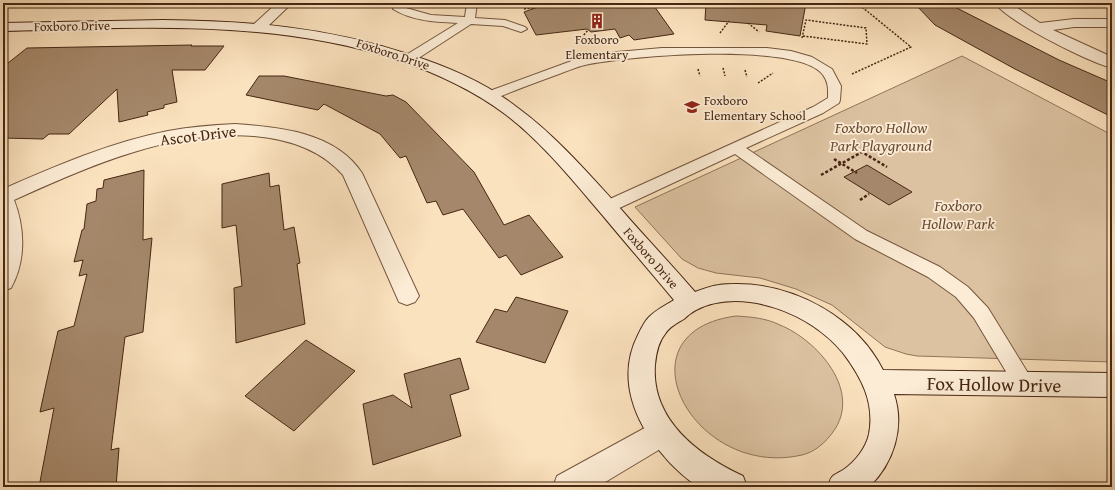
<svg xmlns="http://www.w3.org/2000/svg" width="1115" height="490" font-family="'Gentium Book Plus',serif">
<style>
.green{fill:#dcc2a1;stroke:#92745a}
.building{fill:#a5886b;stroke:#472712}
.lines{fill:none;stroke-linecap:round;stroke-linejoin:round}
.lane-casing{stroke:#74563d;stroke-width:2}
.street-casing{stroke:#74563d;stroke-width:2}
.secondary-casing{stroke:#472712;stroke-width:2}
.path-far1{stroke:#472712;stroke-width:1.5;stroke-dasharray:2 1.5;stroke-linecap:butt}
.path{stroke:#472712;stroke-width:2.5;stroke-dasharray:3 2;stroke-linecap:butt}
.lane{fill:#fcecd5;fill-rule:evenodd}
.street{fill:#fcecd5;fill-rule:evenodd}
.secondary{fill:#fcecd5;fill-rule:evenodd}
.labels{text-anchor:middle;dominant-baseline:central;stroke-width:3.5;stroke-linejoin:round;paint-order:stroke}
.far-street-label{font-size:13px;fill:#472712;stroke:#fcecd5}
.far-poi-label{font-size:13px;fill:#472712;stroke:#fcecd5}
.park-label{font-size:16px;font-style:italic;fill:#6c4e36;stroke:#fcecd5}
.street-label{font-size:16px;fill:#472712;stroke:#fcecd5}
.near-street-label{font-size:19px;fill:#472712;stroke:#fcecd5}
</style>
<rect width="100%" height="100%" fill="#fbe2be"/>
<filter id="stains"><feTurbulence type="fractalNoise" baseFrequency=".005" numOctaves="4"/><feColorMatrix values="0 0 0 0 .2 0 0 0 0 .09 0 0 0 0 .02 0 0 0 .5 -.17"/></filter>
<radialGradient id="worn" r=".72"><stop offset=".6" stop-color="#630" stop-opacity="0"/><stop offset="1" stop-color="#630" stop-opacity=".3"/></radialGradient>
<path class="green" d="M962,56L1112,135V362L917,356L906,354L885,347L832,305L796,289L760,278L716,273L698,268L682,259L635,207Z
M736,316C751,317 766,318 780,325C817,340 863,391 833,432C826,442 815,452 802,455C693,480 615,332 736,316Z"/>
<path class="building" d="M549,3H652L674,34L634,40L629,35L620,38L615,29L591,32L587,29L536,35L524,12Z
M706,3H806L800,36L766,31L767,25L705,20Z
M914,3H947L1059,60L1112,83V117L1015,69L935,25Z
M192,45L191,46H224L205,70H172L177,102L164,105V108L147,112L148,115L119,122L117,89L69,134H49L43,139L3,138V67L27,48Z
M259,76H284L386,96L393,95L406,102L474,172L504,225L529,215L563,257L521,275L506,255L499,258L463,209L443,215L436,201L427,203L406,156L400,158L380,134L324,104L318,110L246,95Z
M867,165L912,192L889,205L844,177Z
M144,170L143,240L152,238L143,332L125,337L111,450L119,448L116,487H39L54,408L40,412L48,375L58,331L74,326L87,274L79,276L83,260L74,262L82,230L84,229L87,204L96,201L97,189L103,188L104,180Z
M269,173L270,187L279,185L284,230L294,227L300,263L297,264L305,324L236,343L234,288L242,286L236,225L222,228V184Z
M516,297L568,311L545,363L476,342L495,309L507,312Z
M306,340L355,371L294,431L245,396Z
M460,358L469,389L450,395L461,436L373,465L363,404L393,395L412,408L404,374Z"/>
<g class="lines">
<g class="lane-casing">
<path id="lane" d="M392,3H402V6L406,8L431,15L465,17L467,3H477L475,18L505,20L525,27L527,29L521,32L503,26L471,24L414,61H406L404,58L406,55L458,23C436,22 412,21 393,9Z
M662,48H767L791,51L812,57L832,69L841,86L840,100L839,103L823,113L746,148L867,231L940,267L968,287L988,308L1031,378L1034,384L1031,390L1024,393L1017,390L974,318L956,297L928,277L855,239L735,154L613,211L607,212L601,211L599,207L601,203L813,107L828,98C828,90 829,83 823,75C799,41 625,56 585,65C576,67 568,71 559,74C537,82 515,90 494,99H484L483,96L484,93L577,59L617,52Z"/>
</g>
<g class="street-casing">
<path id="street" d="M277,3H292L264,30L259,31L254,30L252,27L254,24Z
M995,3H1010L1040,23L1074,19H1112V27H1074L1053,30L1112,57V68C1089,62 1008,22 995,3Z
M235,124C279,127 335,132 362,173L419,296L415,302L407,305L399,302L343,175C320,149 288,139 254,136C169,130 90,166 14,200C25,228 26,261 11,288L3,291V189C56,166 111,142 168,131C190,127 213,125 235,124Z
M662,420L672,424L676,433L672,442L597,487H553L557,476L652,424Z"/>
</g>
<g class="secondary-casing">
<path id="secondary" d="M163,20C250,21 328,27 411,55C449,67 486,83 518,108C556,136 587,172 619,207C644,236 670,263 695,292C703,289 711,286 719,285C724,284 731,284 737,284C795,284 857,318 883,370L1112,373V397L894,394C905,427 894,463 869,487H828C829,484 830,478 833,476C835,474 840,472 843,470C855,462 866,448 869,434C875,402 861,377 843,353C812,314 743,286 696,310C692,312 687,316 684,319C677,323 669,327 665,334C658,343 656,354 655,365C651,420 698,455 743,476L747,487C735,487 713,489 701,487C692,485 670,464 664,456C635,423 616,378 638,335C641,329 644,322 649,317C656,310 666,305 674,300C651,272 627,245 604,217C573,181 543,143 505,114C473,90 436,73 398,60C271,18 135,28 3,31V23Z"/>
</g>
<path class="path-far1" d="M524,9L539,7L537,3
M748,23L759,32
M720,33L729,21
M802,38L806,20L866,28L867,44L803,36
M577,43L588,30
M723,68L725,76
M698,69L700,76
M745,70L747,77
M852,74L911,47L862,7V3
M758,83L773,73"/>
<path class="path" d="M834,159L857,173
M821,175L862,152L887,167
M860,200L869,194"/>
<use href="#lane" class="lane"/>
<use href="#street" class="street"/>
<use href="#secondary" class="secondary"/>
</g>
<defs>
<g id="building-bare" transform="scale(1.2)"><path d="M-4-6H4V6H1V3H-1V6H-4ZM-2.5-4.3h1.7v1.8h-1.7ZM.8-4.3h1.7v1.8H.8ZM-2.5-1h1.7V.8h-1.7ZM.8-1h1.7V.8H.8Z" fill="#8f2418" stroke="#fcecd5" stroke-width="2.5" paint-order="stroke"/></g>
<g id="school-bare" transform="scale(1.2)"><path d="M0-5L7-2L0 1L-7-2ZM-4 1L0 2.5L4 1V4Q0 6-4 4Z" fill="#8f2418" stroke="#fcecd5" stroke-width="2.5" paint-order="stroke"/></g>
</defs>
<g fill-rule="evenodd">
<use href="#building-bare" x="597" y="21"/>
<use href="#school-bare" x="692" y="107"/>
</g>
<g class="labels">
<g class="far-street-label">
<text transform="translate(72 26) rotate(-1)">Foxboro Drive</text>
<text transform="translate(393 54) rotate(18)">Foxboro Drive</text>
<text transform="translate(651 258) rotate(49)">Foxboro Drive</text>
</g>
<g class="far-poi-label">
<text x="597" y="39">Foxboro<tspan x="597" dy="15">Elementary</tspan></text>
<text x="704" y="100" text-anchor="start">Foxboro<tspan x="704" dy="15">Elementary School</tspan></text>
</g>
<g class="park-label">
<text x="881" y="127">Foxboro Hollow<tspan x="881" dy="18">Park Playground</tspan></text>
<text x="958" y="205">Foxboro<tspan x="958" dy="18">Hollow Park</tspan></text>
</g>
<g class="street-label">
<text transform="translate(198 135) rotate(-7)">Ascot Drive</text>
</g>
<g class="near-street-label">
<text transform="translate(994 384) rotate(1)">Fox Hollow Drive</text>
</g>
</g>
<rect width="1115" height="490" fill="none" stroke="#fbe2be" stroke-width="16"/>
<rect x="4" y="4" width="1107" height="482" fill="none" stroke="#472712" stroke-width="2"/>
<rect x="8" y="8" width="1099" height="474" fill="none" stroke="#472712"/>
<rect width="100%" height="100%" filter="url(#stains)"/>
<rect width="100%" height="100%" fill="url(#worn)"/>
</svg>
